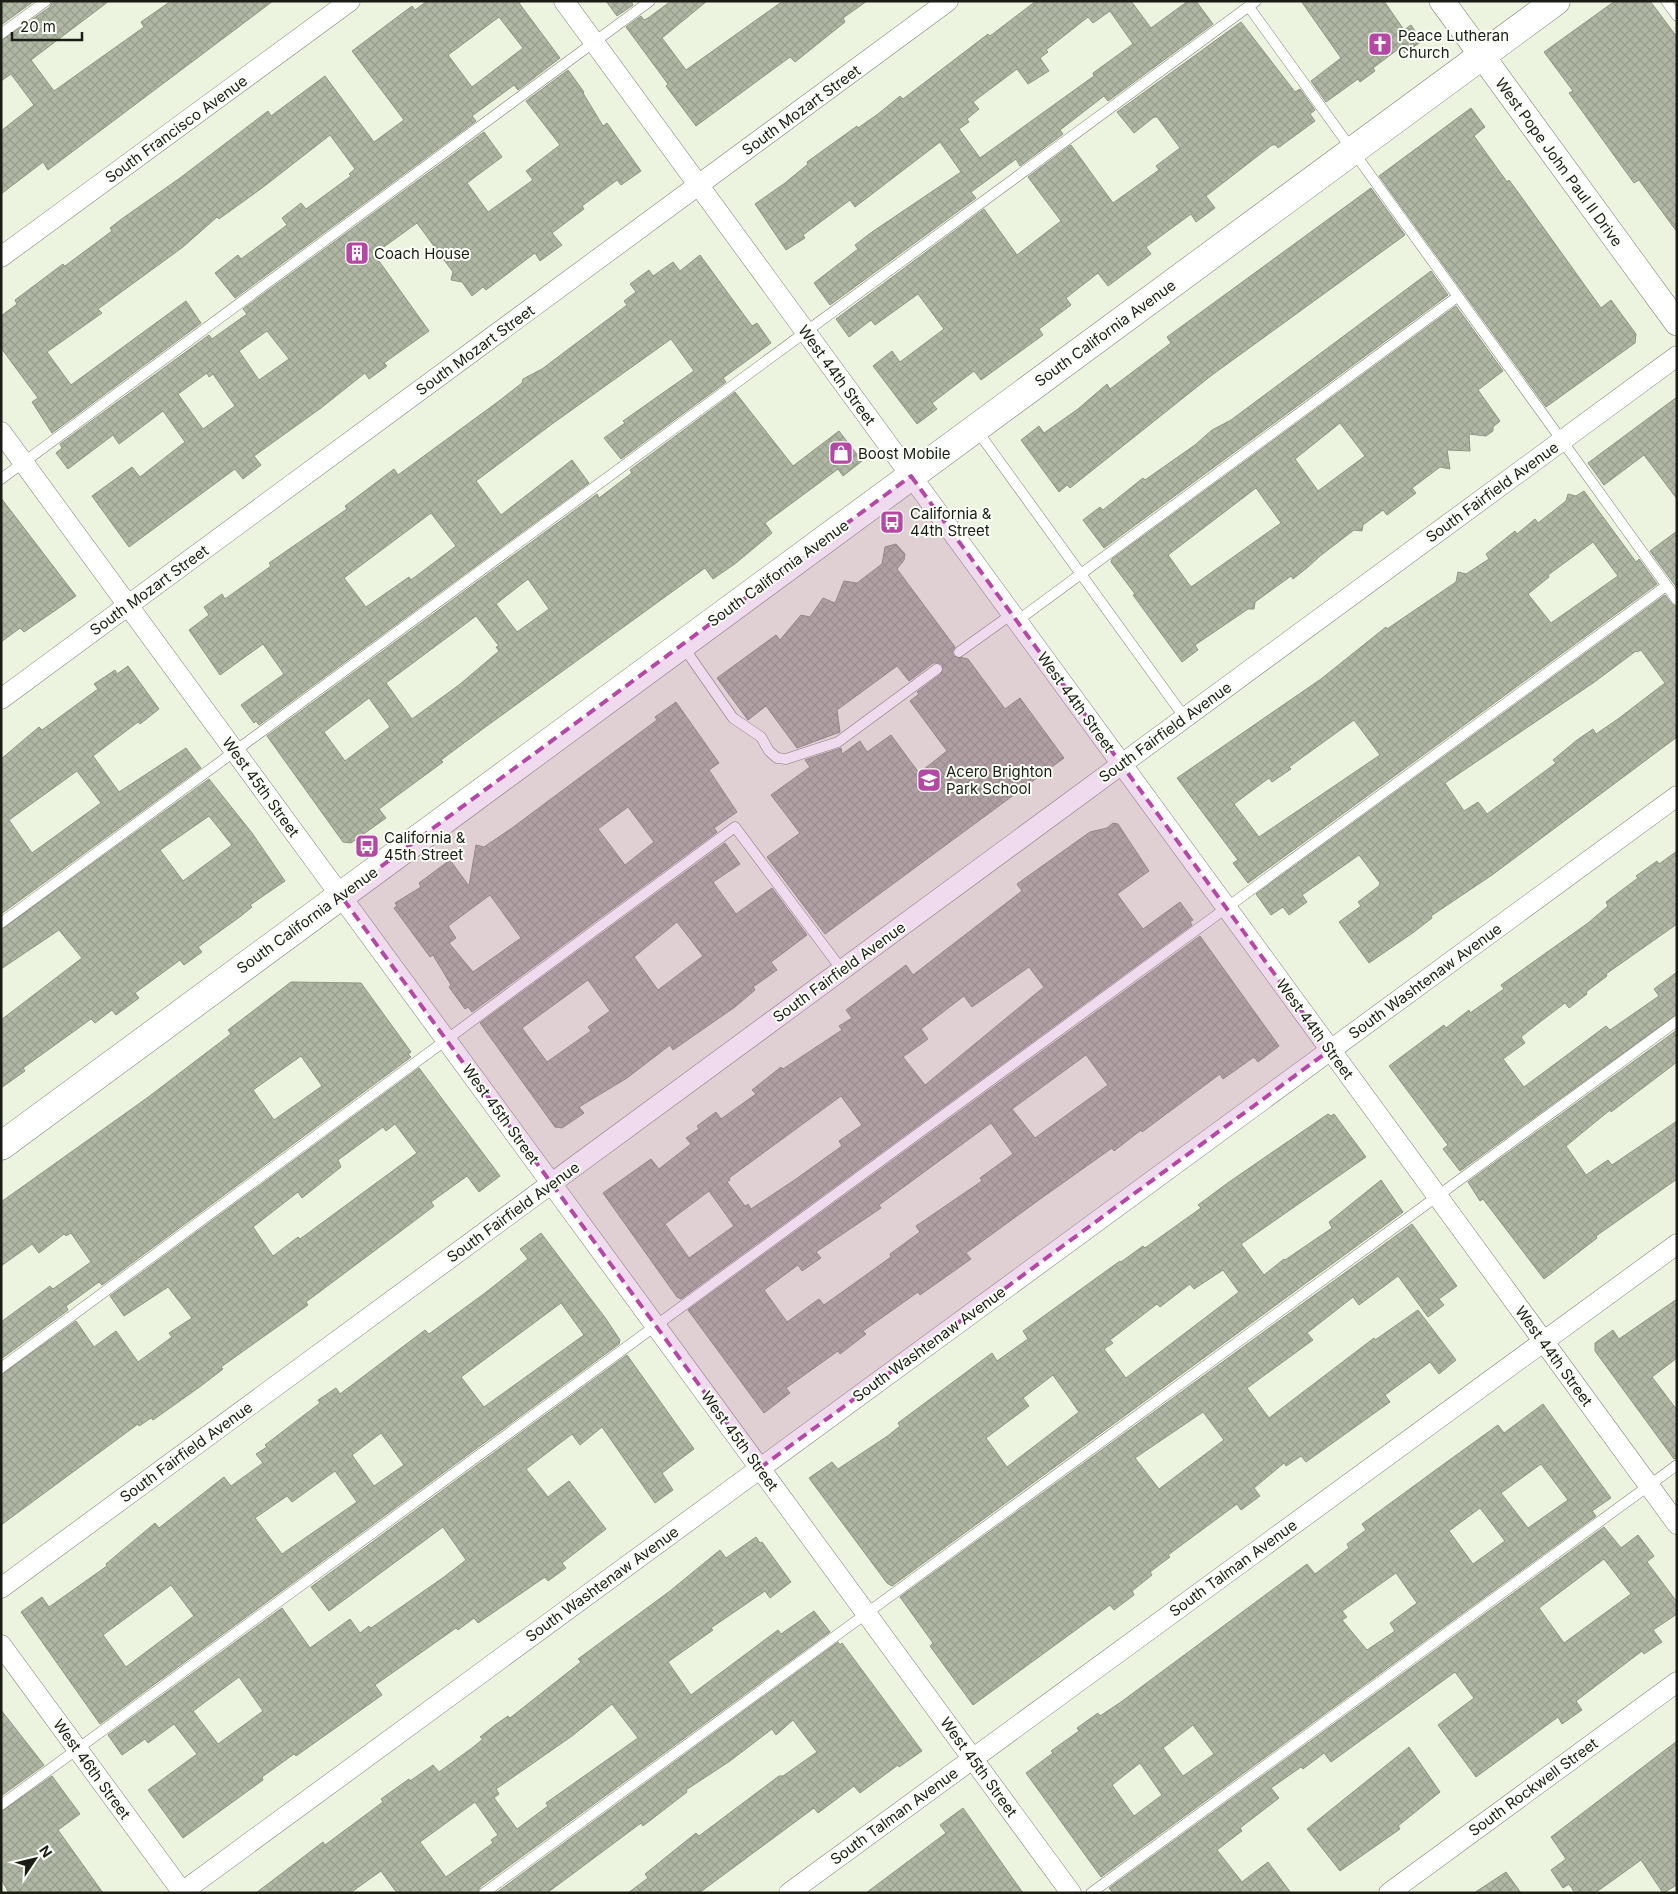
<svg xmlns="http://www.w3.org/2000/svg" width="1678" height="1894" font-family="Inter,sans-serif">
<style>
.building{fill:url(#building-cross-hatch);stroke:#8f9684;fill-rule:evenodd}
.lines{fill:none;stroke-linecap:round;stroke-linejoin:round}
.service-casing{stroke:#7d8472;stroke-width:11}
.minor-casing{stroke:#7d8472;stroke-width:21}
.tertiary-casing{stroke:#7d8472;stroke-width:26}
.secondary-casing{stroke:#7d8472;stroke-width:29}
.service{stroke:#fff;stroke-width:10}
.minor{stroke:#fff;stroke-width:20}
.tertiary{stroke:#fff;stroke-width:25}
.secondary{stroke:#fff;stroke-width:28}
.marked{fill:#b648a5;fill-opacity:0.2;stroke:#b648a5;stroke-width:4;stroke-dasharray:10 6;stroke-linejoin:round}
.labels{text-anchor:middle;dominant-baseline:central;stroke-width:4;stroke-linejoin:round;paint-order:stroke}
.poi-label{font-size:15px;fill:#1a1c15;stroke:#fbfff7;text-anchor:start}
.street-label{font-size:15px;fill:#1a1c15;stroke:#fbfff7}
</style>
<defs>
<pattern id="building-cross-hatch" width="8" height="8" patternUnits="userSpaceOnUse" patternTransform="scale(1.25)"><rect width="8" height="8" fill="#b0b7a4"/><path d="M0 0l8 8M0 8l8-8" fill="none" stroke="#979d8c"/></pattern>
</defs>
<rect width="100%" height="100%" fill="#ecf3df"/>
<path class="building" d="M1,1H34L1,25Z
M53,1H109L31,60L54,91L144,27L141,22L171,1H273L48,170L43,162L1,194V131L34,105L11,74L1,81V41L50,7Z
M427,1H522L519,3L560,58L518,90L514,85L472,116L476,121L235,298L215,273L238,255L241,259L287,225L282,218L301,203L306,209L351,176L349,174L355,169L330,135L262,188L219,219L217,217L183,247L98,309L102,313L47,352L71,385L186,301L201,323L52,433L32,402L38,398L1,348V316L17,304L15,300L63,264L65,266L112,231L110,228L123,218L180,178L268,111L271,116L325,76L374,142L404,120L352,51L412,6L415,10ZM499,17L523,48L472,87L448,55Z
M606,1H631L633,5L617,16Z
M671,1H707L662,38L686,70L783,1H867L843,18L845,22L795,62L790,57L696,126L666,86L668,84L626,27L641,16L644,20L648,18Z
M1036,1H1131L1151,28L1188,1H1196L1213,24L1108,101L1104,96L1060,130L1063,134L1020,166L1016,159L971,192L976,198L830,305L814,283L858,249L855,245L872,232L961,172L940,142L855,207L850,200L803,235L805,238L786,250L755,204L785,183L808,164L807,162L857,126L858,128L878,114L900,96L903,99L988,34L990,36ZM1110,11L1133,44L1093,73L1094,76L980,158L959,129L969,122L967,119L979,109L973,102L1017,69L1028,84L1049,71L1040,58L1048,52L1046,50L1088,17L1093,23Z
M1301,1H1384L1404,30L1411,25L1422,41L1405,53L1401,47L1373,68L1375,71L1360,82L1358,79L1326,102L1311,81L1341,58Z
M1615,1H1650L1677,37V232L1639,180L1634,183L1569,93L1573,91L1544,52Z
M1241,22L1295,92L1300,89L1315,110L1310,114L1315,121L1278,148L1276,145H1272L1206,196L1215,208L1196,222L1191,214L1146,247L1151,254L1108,286L1098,273L1066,298L1071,305L1039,329L1043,335L981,380L974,371L932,403L937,409L917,424L873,366L892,351L900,362L944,329L918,294L875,325L871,320L849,337L836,319L984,209L1017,255L1061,221L1028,177L1071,145L1113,203L1159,170L1156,166L1180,148L1157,117H1154L1134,133L1117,112Z
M568,70L584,92L583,93L603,126L607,123L641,171L621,185L617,180L582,206L584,209L552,233L562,245L540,261L535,253L486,290L483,287L472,296L462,282L451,280L453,272L417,223L374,254L429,331L384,363L387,366L369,379L365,373L321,408L254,456L261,465L243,479L235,469L129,547L92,496L132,467L140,477L185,442L163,411L119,444L113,435L68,469L56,453L62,448L60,444L209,335L212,339L247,314L243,309L484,132L502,157L467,183L488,212L533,180L526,171L560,145L526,101ZM267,331L289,359L259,380L239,351ZM207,373L209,377L213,374L235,406L203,429L178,394Z
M1471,108L1485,127L1474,136L1507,182L1509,180L1520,195L1601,308L1611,300L1636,334L1635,343L1546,407L1379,176Z
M1371,188L1405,235L1212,375L1070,488L1067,485L1059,492L1021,440L1039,426L1044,433L1078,409L1107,384L1110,389L1171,343L1167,337Z
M700,255L752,326L757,323L771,343L723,378L726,382L621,459L604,438L625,423L623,421L694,371L671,339L552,424L476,481L501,515L572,460L589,483L259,725L256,721L254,723L241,705L284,674L263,644L220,675L189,630L209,615L204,607L222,594L225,599L271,566L269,563L347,509L345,506L394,469L398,475L499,401L522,383L523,379L542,369L627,305L624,301L636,292L630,284L649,270L653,276L673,262L680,271ZM431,513L456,546L411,580L409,577L366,607L344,578Z
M1431,271L1448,295L1104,548L1083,520L1100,507L1103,510L1143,478L1145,480L1195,445L1212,430L1231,420Z
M1456,306L1503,371L1478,390L1500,421L1493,427V431L1486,436L1469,434L1470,451L1447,450L1450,469L1440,467L1412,488L1416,493L1395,509L1387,515L1383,510L1363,525L1362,531L1354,530L1320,556L1308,567L1293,579L1291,576L1255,602L1254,609H1248L1195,645L1198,650L1182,662L1133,595L1135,594L1111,562L1112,559ZM1340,423L1365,456L1318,491L1295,459ZM1256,488L1281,523L1191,587L1168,555Z
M735,392L793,466L839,431L862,461L843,476L838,469L765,523L772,533L736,563L713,579L705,568L484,728L441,760L443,762L379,809L386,818L351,843L343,842L267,736L597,494L599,498L632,473L630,470ZM528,579L549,609L517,632L496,604ZM476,616L499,646L496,647L499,651L459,685L412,719L386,683ZM369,698L390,727L345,761L324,732Z
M1677,397V499L1644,455L1604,485L1588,463Z
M1584,491L1636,562L1639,559L1657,584L1248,883L1233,863L1238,860L1177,778L1321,679L1386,627L1387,629L1456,582L1458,572L1466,574L1489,559L1486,554L1515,531L1517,534L1535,519L1538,523L1566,501L1568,494L1576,496ZM1593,542L1618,576L1551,623L1528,594L1549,577L1548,575ZM1354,720L1380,755L1259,837L1234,804L1269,778L1272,782L1291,769L1289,767Z
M1,498L76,596L24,632L20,628L1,642Z
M1677,531V588L1650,551Z
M896,544L905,554L904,560L897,569L955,647L952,652L954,656L968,659L1005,709L1020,698L1064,758L825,934L767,857L800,833L771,795L810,767L805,760L841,748L842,754L860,741L867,752L891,735L919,773L947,751L910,701L919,694L917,692L941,674L943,665L939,663H933L909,681L897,666L837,710L840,732L797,748L766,706L748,720L717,678L776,635L780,640L801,615L810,617L823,598L835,603L844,581L857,583L882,564L885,547Z
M1665,595L1672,604L1677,607V737L1492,875L1431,916L1432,918L1414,932L1369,963L1339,922L1361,906L1358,902L1379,886L1380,883L1359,855L1302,895L1307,902L1289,915L1283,907L1271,915L1256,894ZM1641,650L1665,683L1618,719L1596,734L1593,729L1577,740L1553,760L1556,763L1487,814L1478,802L1464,811L1445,783L1593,683L1636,651L1637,652Z
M128,666L159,709L140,724L138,722L93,756L119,792L186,748L201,768L1,914V759L39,727L42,730L98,689L94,684L115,670L117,674ZM77,771L101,803L32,853L9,820Z
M676,702L719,763L709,770L737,812L714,828L717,832L472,1012L468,1007L465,1009L449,987L451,985L433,955L430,957L394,908L397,906L395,903L421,887L419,883L450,860L469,886L476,845L484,847L512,828L657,720L655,717ZM628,807L654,842L625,865L598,829ZM490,895L521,938L473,972L449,943L456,938L448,926Z
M209,779L252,833L285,881L250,905L252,907L241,916L198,947L202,952L184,965L180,960L135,993L139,998L116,1015L112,1010L95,1023L91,1019L23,1068L25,1071L1,1088V1020L82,958L59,930L1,969V930ZM209,816L232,845L183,881L160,850Z
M1113,823L1118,824L1149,871L1117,894L1143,929L1180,902L1193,920L1190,922L1192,925L681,1299L677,1297L603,1193L651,1159L659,1169L691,1144L686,1138L699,1129L697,1126L716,1112L721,1119L756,1094L752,1090L781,1067L783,1069L842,1030L839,1026L852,1018L846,1010L906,965L913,975L1022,891L1017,884L1090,832L1107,828ZM1029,967L1044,987L925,1085L903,1057L928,1039L921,1029L964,996L972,1007ZM841,1096L862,1125L839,1141L842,1146L796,1179L751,1209L748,1204L745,1206L727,1182L730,1180L729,1178ZM709,1191L734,1226L689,1258L665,1224Z
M725,843L740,864L713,882L736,914L772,888L807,935L771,962L777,970L753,987L755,990L735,1007L673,1050L670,1045L627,1078L579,1107L584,1113L562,1128L555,1127L480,1023ZM677,922L703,956L658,990L634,957ZM588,980L610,1011L588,1027L591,1031L547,1062L522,1028Z
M1677,851V924L1606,974L1607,976L1586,992L1587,994L1569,1008L1565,1003L1536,1025L1521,1037L1525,1043L1503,1059L1524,1087L1606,1026L1610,1030L1659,996L1654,989L1677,972V1014L1460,1171L1443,1149L1448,1145L1389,1066L1444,1025L1446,1028L1469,1010L1470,1013L1504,989L1501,985L1588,923L1608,906L1606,902L1638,878L1636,876L1657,861L1659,864Z
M1200,936L1279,1046L1258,1062L1254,1057L1223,1079L1220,1074L1142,1132L1141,1130L1114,1151L1112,1148L1043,1197L966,1253L971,1259L920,1295L918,1292L863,1331L866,1334L840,1354L838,1351L786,1388L790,1393L764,1413L688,1310ZM1086,1055L1108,1085L1035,1138L1012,1109ZM991,1123L1013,1154L980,1178L982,1181L916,1226L920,1232L890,1254L891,1257L824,1305L819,1299L787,1322L764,1290L798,1265L802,1271L821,1258L816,1252L881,1208L879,1205Z
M291,982L361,983L411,1052L408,1054L411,1057L102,1285L99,1282L66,1306L68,1310L1,1359V1322L50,1286L53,1289L91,1262L71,1233L66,1236L64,1234L39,1253L32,1244L1,1266V1202L147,1098L231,1034L228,1030ZM301,1056L322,1086L274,1120L253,1090Z
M1677,1030V1062L1611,1112L1610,1110L1566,1146L1586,1175L1608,1160L1612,1165L1677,1121V1179L1596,1236L1597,1238L1544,1279L1483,1199L1480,1201L1468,1182Z
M419,1068L500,1176L479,1192L467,1176L431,1202L434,1206L413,1222L306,1302L308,1305L221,1367L223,1369L201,1386L153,1420L151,1418L139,1426L138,1424L1,1525V1375L76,1321L94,1347L116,1331L138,1362L172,1337L169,1333L192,1318L168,1287L124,1316L110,1296ZM395,1124L417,1153L300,1239L298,1237L273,1256L253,1227L298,1192L302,1198L341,1167L338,1160L383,1127L386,1131Z
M1328,1114L1331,1116L1334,1114L1366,1157L1241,1244L1264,1275L1284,1259L1285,1260L1332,1228L1329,1222L1381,1180L1403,1212L892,1586L887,1583L809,1478L832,1462L838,1469L889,1435L900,1426L898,1423L992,1353L997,1361L1028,1339L1023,1331L1120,1261L1121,1262L1143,1246L1145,1248L1201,1208L1198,1205L1229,1182ZM1223,1270L1239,1292L1126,1378L1104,1349L1113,1343L1110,1340L1157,1304L1160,1307L1190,1284L1194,1289ZM1053,1375L1079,1412L1007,1467L986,1438L1029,1406L1023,1398Z
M1412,1224L1457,1286L1439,1299L1444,1305L1428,1317L1398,1276L1359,1305L1353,1297L1307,1333L1313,1340L1247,1388L1269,1418L1374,1338L1375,1340L1418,1310L1456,1360L1439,1374L1430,1362L1385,1395L1390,1402L1306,1462L1301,1456L1286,1466L1284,1463L1254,1488L1260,1496L1241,1510L1237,1504L1168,1555L1170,1557L1150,1572L1152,1575L1132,1591L1134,1595L1114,1610L1110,1605L973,1705L930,1646L933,1643L900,1597ZM1203,1412L1224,1440L1159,1489L1135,1458Z
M541,1233L606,1319L620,1340L619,1344L100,1724L21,1612L42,1597L49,1607L107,1566L106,1564L155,1523L159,1528L224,1477L231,1486L263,1463L256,1454L267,1447L265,1445L320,1403L318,1400L336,1388L340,1394L425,1330L429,1334L485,1293L528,1259L520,1249ZM561,1303L584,1335L484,1407L461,1377ZM381,1433L404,1465L374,1486L352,1455ZM335,1471L357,1502L282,1554L255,1518L287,1496L292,1502ZM171,1585L194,1616L126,1667L103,1635Z
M1677,1299V1358L1652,1377L1677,1410V1458L1674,1459L1595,1351V1343L1613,1330L1619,1339Z
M627,1355L694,1449L662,1473L673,1490L655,1503L602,1427L580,1445L572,1434L526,1469L548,1497L569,1481L606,1529L562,1563L566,1568L548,1581L545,1577L478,1623L474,1618L458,1630L456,1628L375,1685L382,1695L296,1756L294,1754L262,1777L263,1780L183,1838L148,1790L197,1754L174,1724L148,1743L145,1739L122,1755L108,1735L282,1608L310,1648L350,1619L360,1633L369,1626L371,1628L444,1577L466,1560L443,1527L329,1611L311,1587ZM239,1677L263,1711L218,1744L193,1711Z
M1543,1404L1611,1498L1592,1511L1596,1516L1101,1877L1026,1773L1053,1753L1051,1751L1079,1731L1077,1728L1098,1713L1100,1716L1121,1702L1307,1564L1315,1574L1349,1548L1347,1544L1366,1530L1362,1524L1437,1469L1498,1425L1504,1433ZM1541,1464L1568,1500L1528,1528L1501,1493ZM1480,1508L1505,1541L1473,1564L1449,1531ZM1396,1573L1417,1603L1390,1623L1395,1631L1367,1650L1342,1620L1347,1617L1342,1611ZM1193,1725L1214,1754L1183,1776L1163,1748ZM1140,1763L1162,1795L1134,1816L1112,1785Z
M1604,1527L1621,1548L1638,1535L1654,1556L1647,1562L1677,1602V1614L1653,1630L1662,1642L1644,1654L1642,1651L1576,1701L1582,1710L1562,1724L1558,1717L1476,1777L1438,1725L1474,1698L1455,1672L1331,1762L1324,1753L1303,1769L1301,1767L1271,1788L1279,1798L1240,1828L1242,1831L1217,1850L1242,1882L1268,1862L1291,1893H1113L1109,1888ZM1604,1559L1631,1594L1564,1643L1539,1608Z
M756,1537L760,1543L762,1542L791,1582L770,1598L765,1591L711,1628L713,1630L668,1662L691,1695L778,1630L781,1634L814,1611L830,1632L480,1887L477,1893H397L381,1871L350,1893H256L323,1842L325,1845L383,1802L381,1799L409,1779L410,1781L433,1765L439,1772L472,1748L483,1739L480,1737L495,1725L508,1716L510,1718L581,1662L578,1659L670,1591L720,1550L726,1558ZM612,1704L638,1738L546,1803L548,1806L517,1829L494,1798L499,1794L496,1789L572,1736ZM475,1802L498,1835L491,1840L493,1843L446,1877L420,1842Z
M838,1642L840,1645L842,1643L922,1751L899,1767L898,1765L860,1793L854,1786L818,1813L814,1808L699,1893H628L648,1878L645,1874L696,1833L699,1836L779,1776H783L817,1752L793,1720L776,1735L772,1729L730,1761L686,1790L687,1792L643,1826L641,1823L547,1893H496Z
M1,1710L44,1765L1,1796Z
M1677,1741V1885L1663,1893L1641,1860L1595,1893H1575L1569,1884L1563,1888L1551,1870L1566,1859L1551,1837Z
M1409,1747L1440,1792L1398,1826L1400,1829L1340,1871L1307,1829Z
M52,1776L80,1814L58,1830L103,1893H9L1,1879V1812Z
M963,1808L1023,1893H866L946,1833L940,1825Z
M1506,1872L1521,1893H1474Z"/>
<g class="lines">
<g class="service-casing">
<path id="service" d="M1666,1L1677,16
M1249,7L1677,600
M1,34L46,1
M976,429L1185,718
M1,479L650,1
M1017,621L1457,297
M682,645L733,718L761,737L769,751L777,758L786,759L838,742L937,669
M959,652L1012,614
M1,923L1256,1
M1,1368L735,827L842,970
M1,1805L1666,586
M484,1893L1677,1021
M1091,1893L1677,1465"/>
</g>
<g class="minor-casing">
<path id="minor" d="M564,1L1677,1524
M1,257L350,1
M1,432L1071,1893
M1,699L948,1
M1,1588L1677,356
M1,1645L183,1893
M181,1893L1677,796
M789,1893L1677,1244
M1389,1893L1677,1682"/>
</g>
<g class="tertiary-casing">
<path id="tertiary" d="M1442,1L1677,323"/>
</g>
<g class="secondary-casing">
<path id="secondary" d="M1,1146L1556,1"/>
</g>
<use href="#service" class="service"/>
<use href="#minor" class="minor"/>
<use href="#tertiary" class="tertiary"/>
<use href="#secondary" class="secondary"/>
</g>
<path class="marked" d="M911,476L1330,1050L760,1468L341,896Z"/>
<defs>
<g id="church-square" transform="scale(1.25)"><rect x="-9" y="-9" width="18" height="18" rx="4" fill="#b648a5" stroke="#fbfff7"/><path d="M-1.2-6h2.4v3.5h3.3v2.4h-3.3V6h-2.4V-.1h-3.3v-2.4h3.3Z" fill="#fff"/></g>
<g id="building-square" transform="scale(1.25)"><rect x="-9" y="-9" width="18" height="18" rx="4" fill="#b648a5" stroke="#fbfff7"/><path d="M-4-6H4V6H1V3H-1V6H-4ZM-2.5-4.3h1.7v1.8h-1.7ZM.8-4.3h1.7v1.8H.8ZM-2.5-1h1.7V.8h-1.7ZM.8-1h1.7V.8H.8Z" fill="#fff"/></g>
<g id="shop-square" transform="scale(1.25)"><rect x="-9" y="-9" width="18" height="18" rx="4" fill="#b648a5" stroke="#fbfff7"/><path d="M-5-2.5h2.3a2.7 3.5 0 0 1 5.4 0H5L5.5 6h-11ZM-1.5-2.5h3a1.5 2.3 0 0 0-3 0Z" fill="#fff"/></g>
<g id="bus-square" transform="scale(1.25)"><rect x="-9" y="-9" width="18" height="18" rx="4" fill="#b648a5" stroke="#fbfff7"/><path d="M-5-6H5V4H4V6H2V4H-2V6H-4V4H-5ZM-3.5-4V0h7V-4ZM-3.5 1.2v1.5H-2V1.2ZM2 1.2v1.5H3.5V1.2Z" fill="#fff"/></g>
<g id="school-square" transform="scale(1.25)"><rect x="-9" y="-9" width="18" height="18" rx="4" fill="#b648a5" stroke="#fbfff7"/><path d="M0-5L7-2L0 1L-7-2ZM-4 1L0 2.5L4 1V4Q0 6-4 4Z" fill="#fff"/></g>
</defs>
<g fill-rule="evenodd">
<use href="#church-square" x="1380" y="44"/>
<use href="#building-square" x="357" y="253"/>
<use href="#shop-square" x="841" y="453"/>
<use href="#bus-square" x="892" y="522"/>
<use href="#school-square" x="929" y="780"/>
<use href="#bus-square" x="367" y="846"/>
</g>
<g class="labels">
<g class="poi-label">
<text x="1398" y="35">Peace Lutheran<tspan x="1398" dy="17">Church</tspan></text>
<text x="374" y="253">Coach House</text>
<text x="858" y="453">Boost Mobile</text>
<text x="910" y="513">California &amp;<tspan x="910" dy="17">44th Street</tspan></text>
<text x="946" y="771">Acero Brighton<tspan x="946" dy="17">Park School</tspan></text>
<text x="384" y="837">California &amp;<tspan x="384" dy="17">45th Street</tspan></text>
</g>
<g class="street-label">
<text transform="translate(801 110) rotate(-36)">South Mozart Street</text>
<text transform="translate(176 129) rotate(-36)">South Francisco Avenue</text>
<text transform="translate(1559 162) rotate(54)">West Pope John Paul II Drive</text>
<text transform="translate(1105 333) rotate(-36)">South California Avenue</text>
<text transform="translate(475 350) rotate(-36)">South Mozart Street</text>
<text transform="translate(837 375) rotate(54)">West 44th Street</text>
<text transform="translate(1492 492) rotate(-36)">South Fairfield Avenue</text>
<text transform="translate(778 573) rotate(-36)">South California Avenue</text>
<text transform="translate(149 590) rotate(-36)">South Mozart Street</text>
<text transform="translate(1076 702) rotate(54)">West 44th Street</text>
<text transform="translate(1165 732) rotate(-36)">South Fairfield Avenue</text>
<text transform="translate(261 787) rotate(54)">West 45th Street</text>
<text transform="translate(307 920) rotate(-36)">South California Avenue</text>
<text transform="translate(839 972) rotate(-36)">South Fairfield Avenue</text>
<text transform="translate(1425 981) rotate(-36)">South Washtenaw Avenue</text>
<text transform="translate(1315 1029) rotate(54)">West 44th Street</text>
<text transform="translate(501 1114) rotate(54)">West 45th Street</text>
<text transform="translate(513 1212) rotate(-36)">South Fairfield Avenue</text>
<text transform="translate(929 1344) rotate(-36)">South Washtenaw Avenue</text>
<text transform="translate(1554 1356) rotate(54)">West 44th Street</text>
<text transform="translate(740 1441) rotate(54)">West 45th Street</text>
<text transform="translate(186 1452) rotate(-36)">South Fairfield Avenue</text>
<text transform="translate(1233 1568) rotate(-36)">South Talman Avenue</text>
<text transform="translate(602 1584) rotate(-36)">South Washtenaw Avenue</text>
<text transform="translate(979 1767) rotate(54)">West 45th Street</text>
<text transform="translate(92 1769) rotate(54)">West 46th Street</text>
<text transform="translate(1533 1787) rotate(-36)">South Rockwell Street</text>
<text transform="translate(894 1816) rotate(-36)">South Talman Avenue</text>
</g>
</g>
<rect width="1678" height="1894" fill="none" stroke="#1a1c15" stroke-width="5"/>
<g transform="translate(35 1859) rotate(55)" stroke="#fbfff7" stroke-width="4" paint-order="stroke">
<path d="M0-4L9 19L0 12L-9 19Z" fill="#1a1c15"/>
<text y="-8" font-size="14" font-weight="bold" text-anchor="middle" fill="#1a1c15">N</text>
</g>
<path d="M12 32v8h70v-8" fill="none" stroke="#1a1c15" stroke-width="2.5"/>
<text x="20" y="32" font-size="15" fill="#1a1c15" stroke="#fbfff7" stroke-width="4" paint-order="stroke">20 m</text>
</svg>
